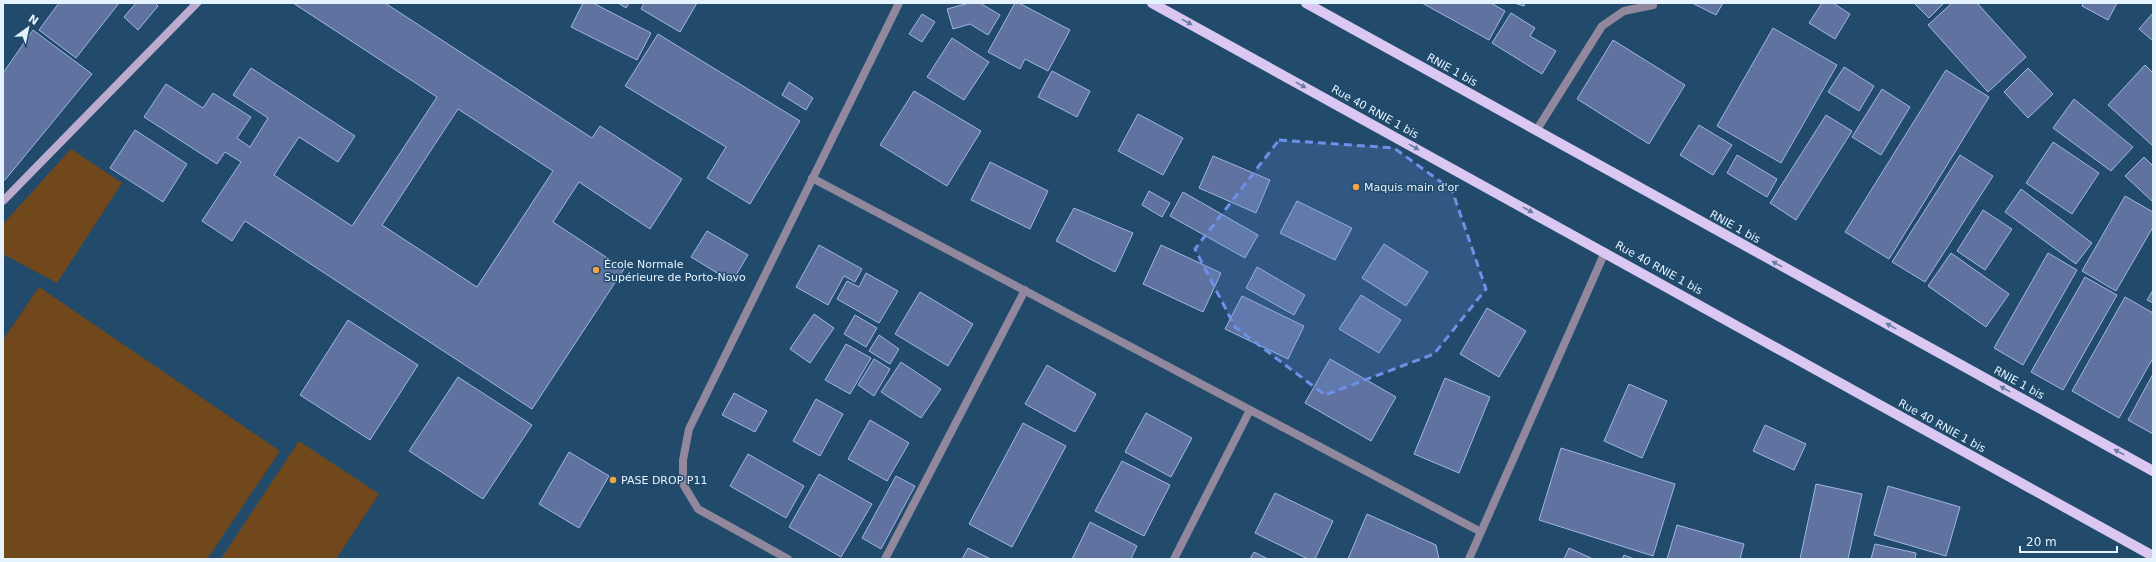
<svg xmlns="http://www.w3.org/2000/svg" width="2156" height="562" font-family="'DejaVu Sans',sans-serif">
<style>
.green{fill:#70481c}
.building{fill:#6073a0;stroke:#a0b6e6;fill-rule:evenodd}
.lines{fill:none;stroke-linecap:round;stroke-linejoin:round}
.street{stroke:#91889d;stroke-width:8}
.secondary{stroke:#bbabcd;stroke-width:8}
.primary{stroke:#dac7f2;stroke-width:10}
.oneway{fill:#6b7ca1}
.marked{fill:#6d90e8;fill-opacity:0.2;stroke:#6d90e8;stroke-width:3;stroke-dasharray:8 5;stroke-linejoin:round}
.poi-dot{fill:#f5a346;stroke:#214a6b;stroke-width:1.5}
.labels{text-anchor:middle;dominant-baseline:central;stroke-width:3;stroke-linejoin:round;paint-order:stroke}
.street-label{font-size:11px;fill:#e5f3ff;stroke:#214a6b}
.poi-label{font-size:11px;fill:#e5f3ff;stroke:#214a6b;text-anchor:start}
</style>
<rect width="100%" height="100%" fill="#214a6b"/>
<path class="green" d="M71,149L122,183L57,283L3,254V224Z
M39,287L280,451L207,559H3V340Z
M299,441L379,494L336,559H221Z"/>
<path class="building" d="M59,3H119L76,58L39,30Z
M136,3H155L158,6L138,30L124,17Z
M293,3H385L592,138L600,126L682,179L650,229L579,182L553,222L624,269L532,409L245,221L232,241L202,221L241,162L225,152L217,164L144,117L166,84L203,108L213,93L251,117L237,138L250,147L268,118L233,95L251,68L355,136L338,162L299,137L274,175L352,226L437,97ZM458,109L553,171L477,287L382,225Z
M583,3H593L651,33L637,60L571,27Z
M618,3H629L626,8Z
M644,3H697L680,32L641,9Z
M969,3H980L1000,15L988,35L970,24L953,29L947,9Z
M1015,3H1019L1070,30L1048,71L1025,59L1020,69L988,52Z
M1422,3H1491L1505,11L1489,40Z
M1514,3H1525L1524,6Z
M1692,3H1723L1716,15Z
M1822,3H1833L1850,14L1835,39L1809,23Z
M1914,3H1944L1929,18Z
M1952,3H1977L2026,57L1988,92L1928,25Z
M2083,3H2117L2108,20L2082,6Z
M1511,13L1535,28L1530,36L1556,51L1542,74L1492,43Z
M2153,13V41L2139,29Z
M922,14L935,22L922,42L909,34Z
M1773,28L1837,65L1781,163L1717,126Z
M33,30L92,74L5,180H3V73Z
M658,34L800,121L750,204L707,178L726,147L625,86Z
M952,38L989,62L964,100L927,77Z
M1613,40L1685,85L1649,144L1577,99Z
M2145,65L2153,73V146L2108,105Z
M1844,67L1874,86L1859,111L1828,92Z
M2028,68L2053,94L2028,118L2004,92Z
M1946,70L1989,97L1889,259L1845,232Z
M1052,71L1090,91L1077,117L1038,97Z
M789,82L813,98L806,110L782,95Z
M1882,89L1910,107L1881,155L1852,137Z
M914,91L981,131L947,186L880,145Z
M2074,99L2133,147L2111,171L2053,128Z
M1138,114L1183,138L1163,175L1118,151Z
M1826,115L1852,131L1796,220L1770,203Z
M1699,125L1732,145L1713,175L1680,155Z
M135,130L187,164L163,202L110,168Z
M2053,142L2099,173L2072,214L2026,183Z
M1737,155L1777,179L1767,197L1727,173Z
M1960,155L1993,176L1925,282L1892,262Z
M1213,156L1270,180L1256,213L1199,188Z
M2144,157L2153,166V202L2125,176Z
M990,162L1048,191L1030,229L971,200Z
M2021,189L2092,243L2076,264L2005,212Z
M1149,191L1170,203L1162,217L1142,205Z
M1183,192L1258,235L1245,258L1170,216Z
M2125,196L2153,212V227L2116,291L2082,271Z
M1297,201L1352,228L1335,260L1280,233Z
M1074,208L1133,233L1115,272L1056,241Z
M1983,210L2012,229L1985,270L1957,251Z
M707,231L748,255L732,282L691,257Z
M1384,244L1428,272L1406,306L1362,278Z
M819,245L862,269L855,282L844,276L828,305L796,287Z
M1161,245L1221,273L1203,312L1143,284Z
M1951,253L2009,294L1986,327L1928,286Z
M2048,253L2077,270L2023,365L1994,348Z
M1257,267L1305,295L1294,315L1246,288Z
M866,273L898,291L879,323L837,299L847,281L859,287Z
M2085,277L2117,295L2063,390L2031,372Z
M2153,290V303L2147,300Z
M920,292L973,324L948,366L895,334Z
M1361,295L1401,320L1379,353L1339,329Z
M1242,296L1304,326L1288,359L1225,329Z
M2125,297L2153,313V358L2119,418L2072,391Z
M1487,308L1526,331L1499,377L1460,354Z
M814,314L834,328L810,363L790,349Z
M855,315L877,328L866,347L844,334Z
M348,320L418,365L370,440L300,395Z
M879,335L899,349L890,364L869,351Z
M846,344L871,358L850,394L825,380Z
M874,359L890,369L874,396L858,385Z
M1330,359L1396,397L1371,441L1305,403Z
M901,362L941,389L921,418L881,392Z
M1047,365L1096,394L1075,432L1025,404Z
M2153,374V434L2128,420Z
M458,377L532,425L483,499L409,451Z
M1445,378L1490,397L1459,473L1414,454Z
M1629,384L1667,401L1642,458L1604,441Z
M734,393L767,411L755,432L722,415Z
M816,399L843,414L820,456L793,441Z
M1146,413L1192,438L1171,477L1125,452Z
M870,420L909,443L887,481L848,459Z
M1023,423L1066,446L1012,547L969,524Z
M1765,425L1806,444L1794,470L1753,451Z
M1561,448L1675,484L1653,556L1539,520Z
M569,452L609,476L579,528L539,504Z
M748,454L804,486L786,518L730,486Z
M1122,461L1170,485L1144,536L1095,511Z
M819,474L872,504L841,557L789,527Z
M896,476L915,486L881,549L862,538Z
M1816,484L1862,494L1848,559H1800Z
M1888,486L1960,507L1946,556L1874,535Z
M1275,493L1333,521L1315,559H1308L1255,533Z
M1367,514L1436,545L1439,559H1348Z
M1090,522L1137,546L1131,559H1072Z
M1677,525L1744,544L1740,559H1667Z
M1875,544L1916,553L1915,559H1871Z
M968,548L991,559H962Z
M1569,548L1593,559H1564Z
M1254,552L1268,559H1250Z
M1624,555L1634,559H1622Z"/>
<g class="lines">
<path class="street" d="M1536,131L1602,26L1624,11L1653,5
M812,178L1481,532
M788,559L698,509L683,484V460L689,429L899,3
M885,559L1025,290
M1174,559L1250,410
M1469,559L1605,252"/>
<path class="secondary" d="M3,201L197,3"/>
<path class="primary" d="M1152,3L2153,556
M1306,3L2153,471"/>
</g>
<defs><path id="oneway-solid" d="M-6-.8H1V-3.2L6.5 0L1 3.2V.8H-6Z"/></defs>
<g class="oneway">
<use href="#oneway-solid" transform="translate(1187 22) rotate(29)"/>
<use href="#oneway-solid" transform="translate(1301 85) rotate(29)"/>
<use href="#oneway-solid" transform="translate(1414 147) rotate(29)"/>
<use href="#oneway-solid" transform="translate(1528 210) rotate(29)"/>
<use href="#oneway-solid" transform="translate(1777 264) rotate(-151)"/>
<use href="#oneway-solid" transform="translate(1891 326) rotate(-151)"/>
<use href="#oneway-solid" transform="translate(2005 389) rotate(-151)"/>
<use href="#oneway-solid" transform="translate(2119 452) rotate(-151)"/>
</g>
<path class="marked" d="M1279,140L1394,148L1452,190L1486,289L1434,354L1325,395L1235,327L1195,249Z"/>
<g class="poi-dot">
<circle cx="1356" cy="187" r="4"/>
<circle cx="596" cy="270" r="4"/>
<circle cx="613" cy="480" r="4"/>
</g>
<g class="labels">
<g class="street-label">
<text transform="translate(1452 70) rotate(29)">RNIE 1 bis</text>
<text transform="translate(1375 112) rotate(29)">Rue 40 RNIE 1 bis</text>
<text transform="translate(1735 227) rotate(29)">RNIE 1 bis</text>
<text transform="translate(1659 268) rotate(29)">Rue 40 RNIE 1 bis</text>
<text transform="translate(2019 383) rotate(29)">RNIE 1 bis</text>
<text transform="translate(1942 426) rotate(29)">Rue 40 RNIE 1 bis</text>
</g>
<g class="poi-label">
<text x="1364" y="187">Maquis main d'or</text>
<text x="604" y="264">École Normale<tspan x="604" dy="13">Supérieure de Porto-Novo</tspan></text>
<text x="621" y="480">PASE DROP P11</text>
</g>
</g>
<rect width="2156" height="562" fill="none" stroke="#e5f3ff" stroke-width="8"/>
<g transform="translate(28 28) rotate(33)" stroke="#214a6b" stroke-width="3" paint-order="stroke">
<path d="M0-3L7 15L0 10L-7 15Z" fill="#e5f3ff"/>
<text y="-6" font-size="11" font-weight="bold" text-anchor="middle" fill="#e5f3ff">N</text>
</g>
<path d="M2020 546v6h97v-6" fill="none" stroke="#e5f3ff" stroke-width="2"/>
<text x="2026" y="546" font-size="12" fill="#e5f3ff" stroke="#214a6b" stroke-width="3" paint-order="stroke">20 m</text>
</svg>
